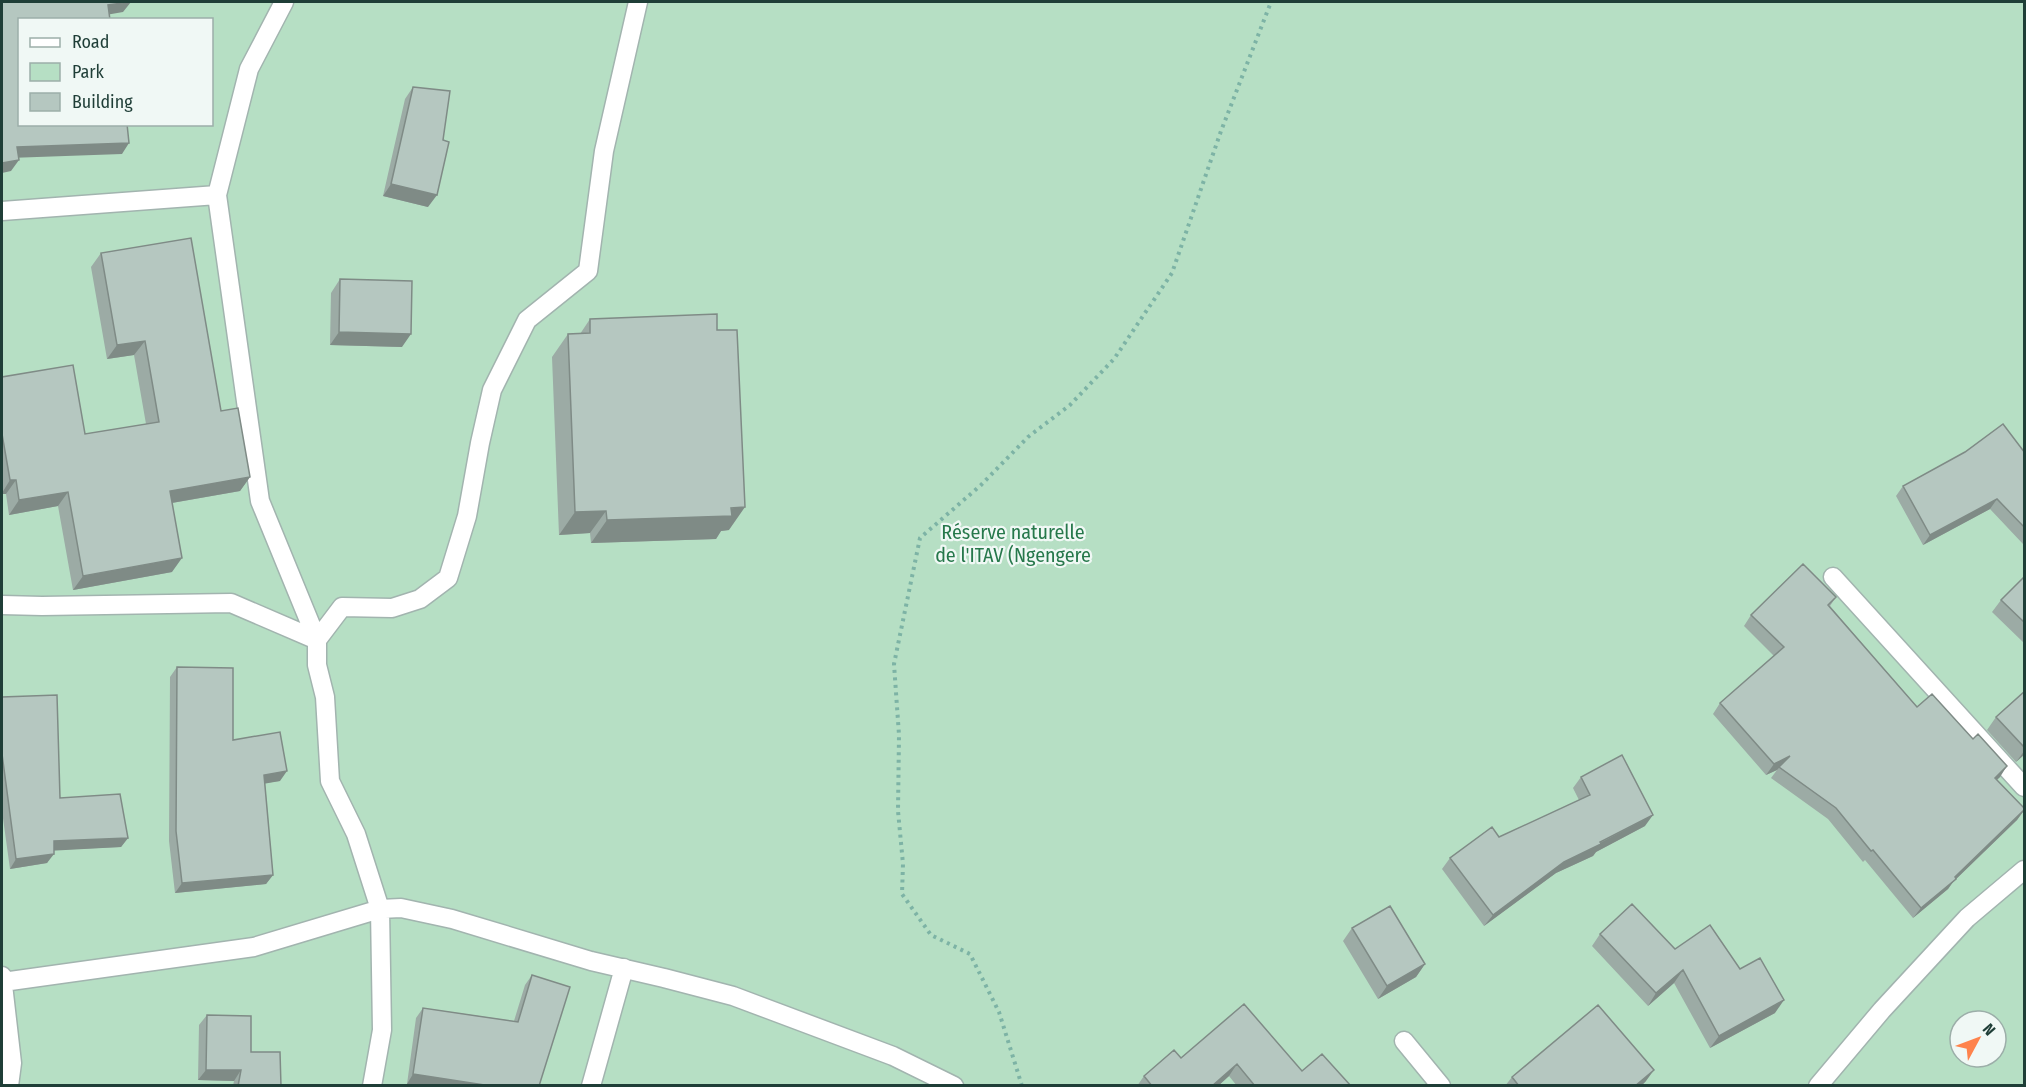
<svg xmlns="http://www.w3.org/2000/svg" width="2026" height="1087" font-family="'Fira Sans Condensed',sans-serif">
<style>
.green{fill:#b6dfc4;fill-rule:evenodd}
.lines{fill:none;stroke-linecap:round;stroke-linejoin:round}
.minor-casing{stroke:#a2b4af;stroke-width:21}
.path{stroke:#7db3a5;stroke-width:4;stroke-dasharray:3 4.5;stroke-linecap:butt}
.minor{stroke:#fff;stroke-width:18}
.wall{fill:#9caba5}
.shaded-wall{fill:#7f8b86}
.building{fill:#b5c7c0;stroke:#7f8b86;stroke-width:1.5}
.labels{text-anchor:middle;dominant-baseline:central;stroke-width:4.5;stroke-linejoin:round;paint-order:stroke}
.park-label{font-size:20px;fill:#26784b;stroke:#f0f8f5}
</style>
<rect width="100%" height="100%" fill="#e0ece7"/>
<path class="green" d="M2,2H2024V1085H2ZM20,20H212V124H20ZM1960,1021H1996V1057H1960Z"/>
<g class="lines">
<g class="minor-casing">
<path id="minor" d="M284,2L249,69L217,195L260,501L317,640V665L325,697L330,781L356,834L380,909L382,1030L372,1086
M2,211L217,195
M1833,577L2024,787
M2,605L42,606L231,603L317,640L342,607L392,608L420,599L448,578L467,516L480,443L492,390L527,320L588,271L604,151L638,2
M2,976L12,1063L9,1086
M3,982L254,947L380,909L401,908L452,919L591,961L664,978L733,996L893,1056L954,1086
M1404,1041L1441,1086
M591,1086L624,968
M1818,1086L1882,1010L1967,918L2024,870"/>
</g>
<path class="path" d="M1022,1086L999,1012L970,954L931,935L902,894L903,864L898,811L899,735L894,664L920,538L981,485L1028,437L1070,405L1114,359L1172,273L1221,131L1271,2"/>
<use href="#minor" class="minor"/>
</g>
<path class="wall" d="M413,87L428,207L383,196L405,99Z
M101,253L221,411L250,477L240,491L172,503V572L73,590L58,506L9,515L6,494H2V377L85,434L146,424L134,355L107,359L91,267Z
M340,279L402,347L330,345L331,293Z
M590,319L729,530L721,531L716,539L591,543L590,533L559,535L552,357L568,334H580Z
M2025,453V542L2023,544L1990,509L1923,545L1896,496L1903,486Z
M2025,576V644L1992,612L2001,600Z
M1836,597L1830,606L1917,707L2000,777L1997,780L2025,809L2017,820L1953,882L1948,889L1913,918L1865,860L1863,862L1828,819L1771,778L1777,770L1766,775L1713,714L1720,703L1774,656L1744,626L1751,615Z
M177,667L233,740L280,781L265,783L273,875L266,884L175,893L169,841L170,677Z
M2025,691V754L2016,762L1987,730L1996,717Z
M2,697L60,798L128,838L121,847L54,850L47,863L10,869L2,811Z
M1581,777L1645,826L1596,852L1593,856L1556,873L1484,926L1442,869L1450,858L1499,837L1579,800L1573,788Z
M1352,928L1425,964L1416,977L1378,999L1343,941Z
M1600,934L1675,949L1740,969L1775,1013L1710,1048L1674,983L1648,1006L1592,946Z
M532,975L539,1086H419L407,1084L416,1018L423,1008L514,1021L525,985Z
M207,1015L251,1052L281,1086H233L234,1081L198,1080L199,1025Z
M1181,1058L1302,1071L1351,1086H1237L1229,1076L1218,1086H1137L1144,1076Z
M1512,1077L1646,1081L1641,1086H1505Z"/>
<path class="shaded-wall" d="M131,2L123,12L100,16L108,5Z
M129,143L122,154L9,158L17,147Z
M19,160L11,171L2,173V163Z
M391,184L437,195L428,207L383,196Z
M339,332L411,334L402,347L330,345Z
M145,341L134,355L107,359L117,345Z
M250,477L240,491L160,505L170,491Z
M10,480H16L6,494H2V493Z
M68,492L58,506L9,515L19,500Z
M1997,499L1990,509L1923,545L1930,535Z
M745,507L729,530L721,531L716,539L591,543L607,520Z
M606,511L590,533L559,535L575,512Z
M182,558L172,572L73,590L83,576Z
M2025,750V754L2016,762Z
M1790,756L1777,770L1766,775L1774,764Z
M2007,766L2000,777L1987,788L1995,778Z
M287,771L280,781L257,785L264,775Z
M2025,809L2017,820L1953,882L1948,889L1913,918L1921,908L1955,877Z
M1653,815L1645,826L1596,852L1593,856L1556,873L1484,926L1493,915L1564,862Z
M128,838L121,847L47,851L54,841Z
M54,854L47,863L10,869L16,859Z
M273,875L266,884L175,893L182,883Z
M1425,964L1416,977L1378,999L1387,986Z
M1683,970L1674,983L1648,1006L1656,993Z
M1784,1000L1775,1013L1710,1048L1719,1036Z
M1237,1064L1229,1076L1218,1086H1212Z
M206,1070H241L234,1081L198,1080Z
M1654,1070L1646,1081L1641,1086H1635Z
M413,1074L491,1086H419L407,1084Z"/>
<path class="building" d="M2,2H130L108,5L110,20H20V124H127L129,143L17,147L19,160L2,163Z
M413,87L450,91L443,140L449,142L437,195L391,184Z
M191,238L221,411L238,408L250,477L170,491L182,558L83,576L68,492L19,500L16,480H10L2,434V377L73,365L85,434L159,422L145,341L117,345L101,253Z
M340,279L412,281L411,334L339,332Z
M717,314V330H737L745,507L731,508L732,516L607,520L606,511L575,512L568,334L590,333V319Z
M2003,424L2025,453V528L1997,499L1930,535L1903,486L1965,452Z
M1803,564L1836,597L1828,605L1917,707L1932,694L1973,739L1978,734L2007,766L1995,778L2025,809L1955,877L1956,879L1921,908L1873,850L1871,851L1836,808L1779,767L1790,756L1774,764L1720,703L1784,647L1751,615Z
M2025,576V623L2001,600Z
M177,667L233,668V740L280,732L287,771L264,775L273,875L182,883L176,831Z
M2025,691V748L1996,717Z
M57,695L60,798L120,794L128,838L54,841V854L16,859L2,754V697Z
M1622,755L1653,815L1600,842L1601,844L1564,862L1493,915L1450,858L1492,827L1499,837L1590,795L1581,777Z
M1632,904L1675,949L1710,925L1740,969L1760,958L1784,1000L1719,1036L1683,970L1656,993L1600,934Z
M1390,906L1425,964L1387,986L1352,928Z
M532,975L570,987L539,1086H491L413,1074L423,1008L518,1022Z
M1244,1004L1302,1071L1322,1054L1351,1086H1255L1237,1064L1212,1086H1152L1144,1076L1174,1050L1181,1058Z
M1598,1005L1654,1070L1635,1086H1519L1512,1077Z
M207,1015L251,1016V1052H280L281,1086H238L241,1070H206Z"/>
<g class="labels">
<g class="park-label">
<text x="1013" y="532">Réserve naturelle<tspan x="1013" dy="23">de l'ITAV (Ngengere</tspan></text>
</g>
</g>
<rect width="2026" height="1087" fill="none" stroke="#1f3e37" stroke-width="6"/>
<rect x="18" y="18" width="195" height="108" fill="#f0f8f5" stroke="#9caea9" stroke-width="1.5"/>
<rect x="30" y="38" width="30" height="9" fill="#ffffff" stroke="#9caea9" stroke-width="1.5"/>
<text x="72" y="48" font-size="18" fill="#1f3e37">Road</text>
<rect x="30" y="63" width="30" height="18" fill="#b6dfc4" stroke="#9caea9" stroke-width="1.5"/>
<text x="72" y="78" font-size="18" fill="#1f3e37">Park</text>
<rect x="30" y="93" width="30" height="18" fill="#b5c7c0" stroke="#9caea9" stroke-width="1.5"/>
<text x="72" y="108" font-size="18" fill="#1f3e37">Building</text>
<g transform="translate(1978 1039) rotate(49)"><circle r="28" fill="#f0f8f5" stroke="#9caea9" stroke-width="1.5"/>
<path d="M0-4.5L10 22L0 15L-10 22Z" fill="#fe834c"/>
<text y="-9" font-size="16" font-weight="bold" text-anchor="middle" fill="#1f3e37">N</text>
</g>
</svg>
